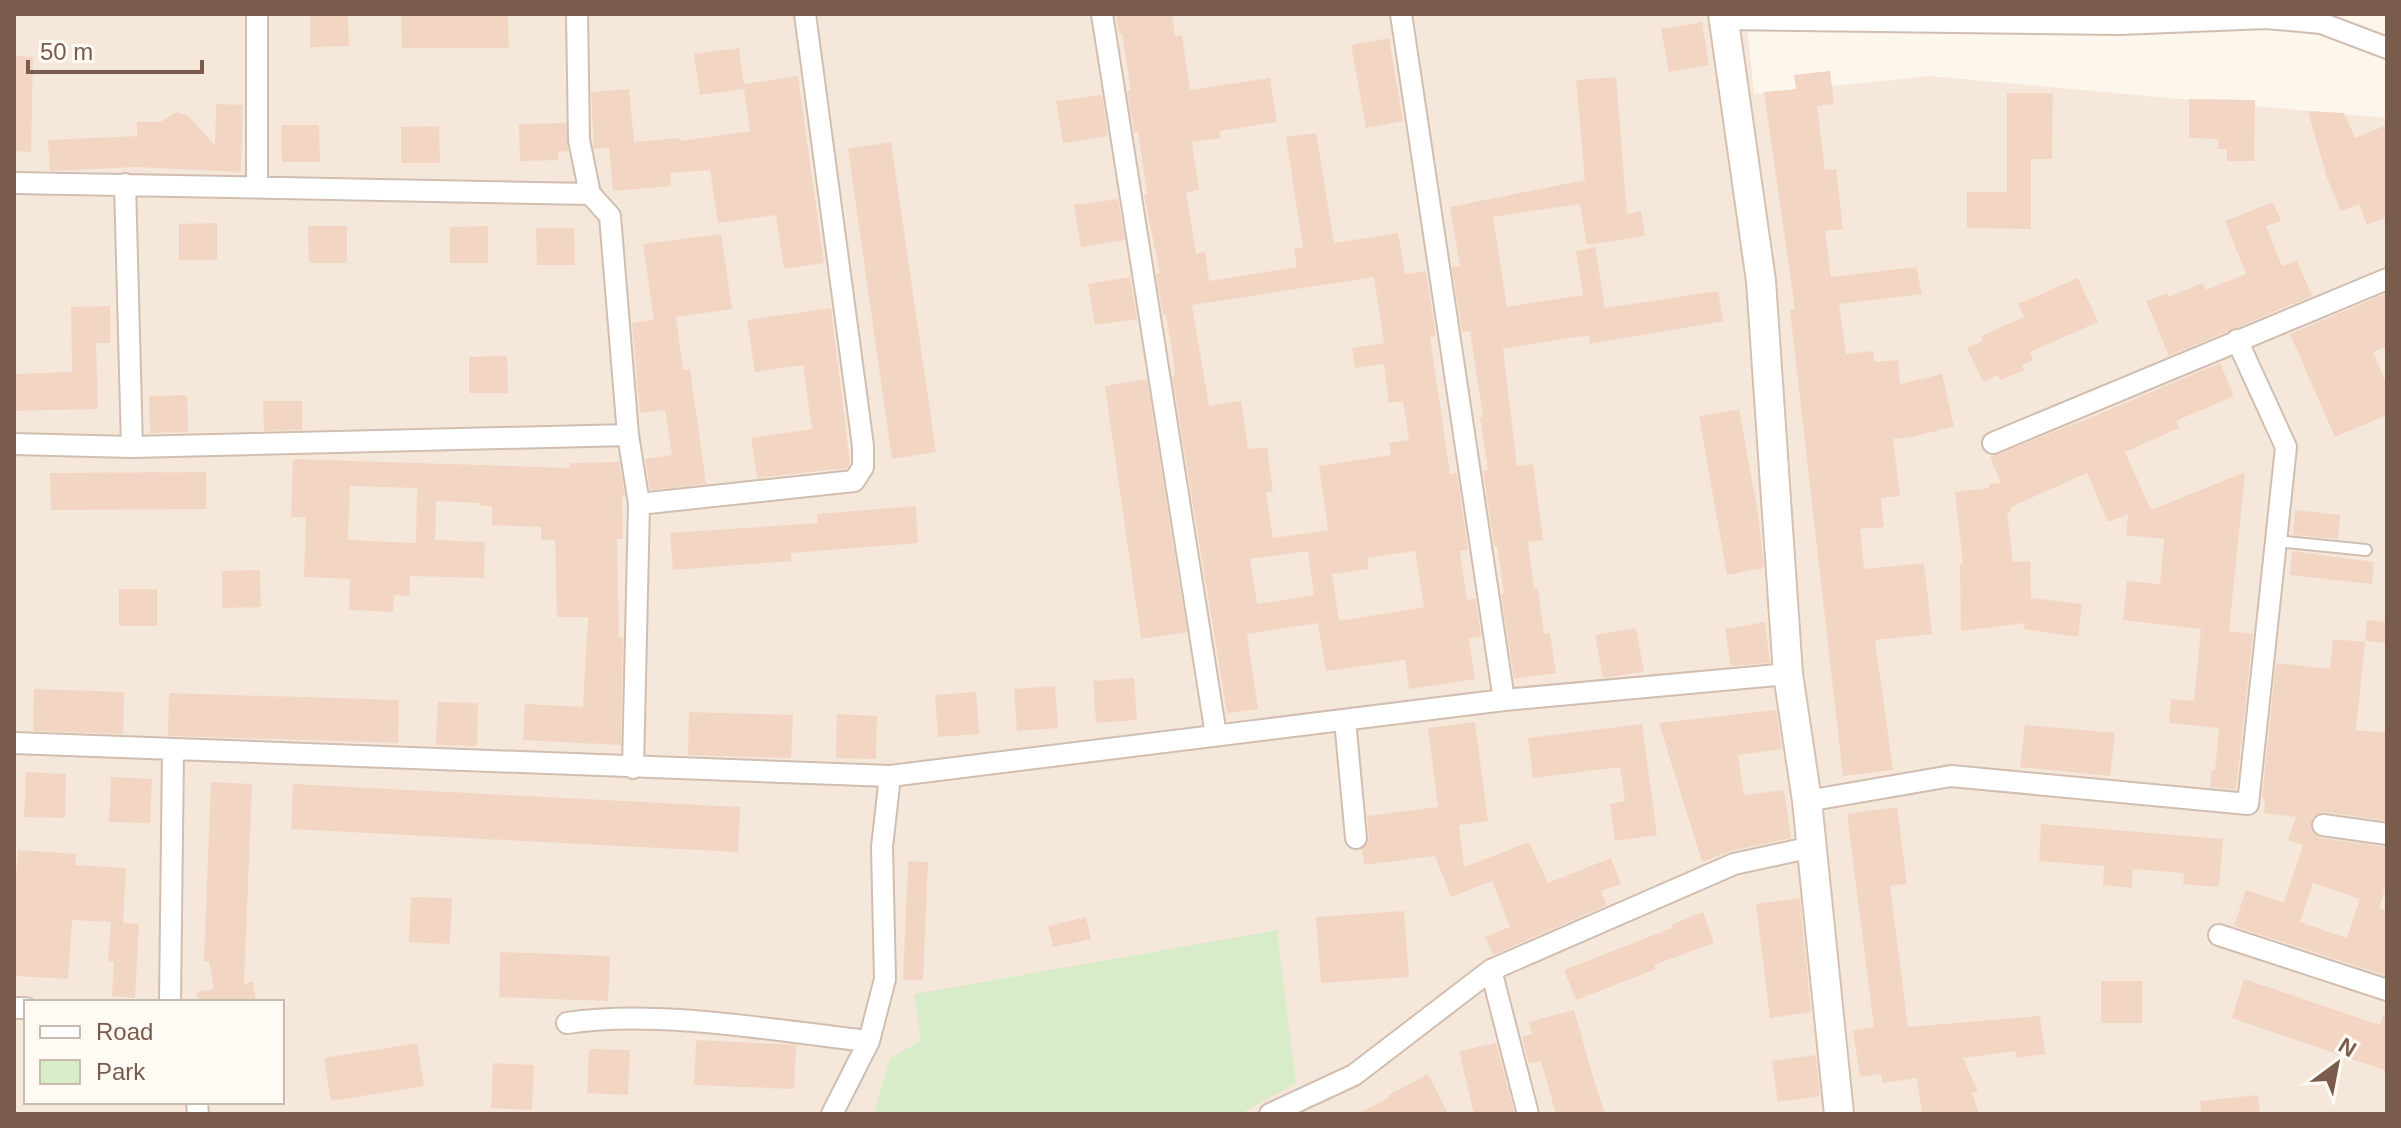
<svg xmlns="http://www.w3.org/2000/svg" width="2401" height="1128" font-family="Arial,sans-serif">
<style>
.residential{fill:#f5e8da;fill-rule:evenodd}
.green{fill:#d8ecc9}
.building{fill:#f3d5c3;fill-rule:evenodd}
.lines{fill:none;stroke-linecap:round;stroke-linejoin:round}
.lane-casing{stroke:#d1beb0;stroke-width:14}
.street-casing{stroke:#d1beb0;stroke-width:24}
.secondary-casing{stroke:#d6c0b0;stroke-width:32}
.lane{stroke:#fff;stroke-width:10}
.street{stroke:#fff;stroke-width:20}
.secondary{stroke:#fff;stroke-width:28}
</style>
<rect width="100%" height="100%" fill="#fdf6ec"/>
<path class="residential" d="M14,14H1746L1754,94L1930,76L2387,118V1114H14ZM26,1002H282V1102H26Z"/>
<path class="green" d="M1277,930L1296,1083L1240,1114H874L890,1059L921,1040L914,994Z"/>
<path class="building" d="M310,14H348L349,46L310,47Z
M401,14H508L509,48H402Z
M1116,14H1172L1175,36L1182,35L1190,90L1270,78L1277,122L1220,131L1221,138L1192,142L1199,190L1186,192L1196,254L1205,252L1209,281L1297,267L1294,249L1303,248L1286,137L1316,133L1334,243L1398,233L1405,274L1426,271L1436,336L1430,337L1450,474L1457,473L1468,550L1460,551L1467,600L1476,598L1481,637L1469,638L1475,679L1409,689L1405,660L1326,671L1318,623L1247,634L1258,709L1227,713L1172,376L1175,375L1173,357L1166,315H1163L1156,273H1160L1144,195L1147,194L1138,132L1134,133L1127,91L1131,90L1122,34H1119ZM1374,277L1384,343L1352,348L1355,368L1384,364L1389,403L1403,401L1409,440L1389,443L1391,455L1319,466L1328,530L1273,538L1266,492L1273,491L1267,447L1248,449L1241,401L1209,406L1192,305ZM1308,551L1314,595L1257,604L1250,559ZM1415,551L1424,607L1339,621L1332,574L1369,569L1367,558Z
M1702,22L1709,65L1669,72L1661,29Z
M1389,38L1403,121L1366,128L1351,45Z
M739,48L744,84L798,76L824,263L784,269L776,215L718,223L710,170L670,173L671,186L613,191L609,147L594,149L591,92L629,89L634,142L680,138V141L750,131L744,89L700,95L694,54Z
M14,56L33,57L31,152L14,151Z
M1830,71L1834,104L1817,106L1825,170L1836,169L1843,229L1825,231L1831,277L1916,267L1922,294L1839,304L1846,354L1873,351L1875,362L1898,360L1900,384L1942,374L1954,426L1913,437L1893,439L1900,496L1881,498L1884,527L1860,529L1864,569L1924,563L1932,634L1875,640L1893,770L1843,776L1790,310L1795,309L1764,92L1796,89L1794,75Z
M1616,77L1627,214L1641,211L1645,236L1587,245L1580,204L1493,217L1507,307L1583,295L1576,251L1595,247L1605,308L1718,291L1723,321L1590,344L1589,335L1503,349L1517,466L1533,464L1543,540L1528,542L1534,589H1538L1544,634L1550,633L1556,673L1514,679L1501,594L1504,593L1497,546H1494L1483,471L1488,470L1480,417H1483L1470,331L1462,332L1452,267L1460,266L1450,207L1585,180L1576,80Z
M2007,93H2053L2052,159H2031V229L1967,228V192H2007Z
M1102,95L1108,136L1063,143L1056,101Z
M2189,99L2255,100L2254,161H2227V149H2218V139L2189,138Z
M216,104L243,105L241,172L136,167L50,171L48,140L137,136V122H160L177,112L187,115L215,145Z
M2308,111L2344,113L2355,138L2387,125V217L2367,225L2359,204L2341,211L2327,178Z
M566,123L568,151L558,152V160L520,161L519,124Z
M281,125H319L320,162H282Z
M439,126L440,163H401V127Z
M891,142L936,452L892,459L848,149Z
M1118,199L1125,240L1081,247L1074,205Z
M2273,202L2281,221L2266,226L2282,266L2297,260L2312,296L2169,356L2146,301L2167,293L2169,297L2203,283L2206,290L2246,274L2225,221Z
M217,223V260H179V224Z
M308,226H347V263H309Z
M488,226V263H450V227Z
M536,228H574L575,265H537Z
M721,234L732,309L676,317L683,370L690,369L706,484L650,490L645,459L672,455L665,410L640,413L632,323L654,320L643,244Z
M1130,277L1137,319L1095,325L1088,284Z
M2078,278L2098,322L2030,352L2033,360L2022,365L2024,370L2001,380L1998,375L1983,382L1967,348L1983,341L1981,336L2024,317L2018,304Z
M2387,293V346L2373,352L2387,385V415L2335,437L2290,334Z
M110,306V343H96L98,409L14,411V374L72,372L71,307Z
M831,308L850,463L847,468L757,478L751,438L812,429L803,365L755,372L747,320Z
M507,356L508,393H469V357Z
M2220,363L2234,396L2176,421L2179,428L2125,452L2151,510L2245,472L2229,631L2253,634L2236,790L2210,787L2212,770H2215L2219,728L2169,723L2171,699L2194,701L2201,629L2123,620L2127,581L2160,584L2164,539L2126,535L2128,514L2108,522L2087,473L2011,507V512H2007L2013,562L2030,561L2031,598L2082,604L2078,637L2024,629L2025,623L1961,631L1960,564H1963L1955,492L1989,488V484L2001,483L1990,457L2092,417Z
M1147,379L1187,632L1141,639L1105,386Z
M187,395L188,432L150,433L149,396Z
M263,401H302V430L264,431Z
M1739,409L1758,513L1764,568L1727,575L1699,416Z
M293,459L570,468V463L619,462L625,496L622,497L623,539H617L619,637H623L621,745L523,740L525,704L583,707L588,617H557L555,540H541V527L492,525V506H481V503L436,501L435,540L485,542L484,578L410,576V596L394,595L393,612L349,610L350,579L304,577L306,517H291ZM350,486L417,488L416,543L348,540Z
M206,472V509L51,510L50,473Z
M916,506L918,543L791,553V561L673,570L670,533L818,523L817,514Z
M2295,510L2340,515L2338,539L2293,535Z
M2292,551L2374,562L2372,584L2290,575Z
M260,570L261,607L222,608V571Z
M119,589H157V626H119Z
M2367,620L2387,622V643L2365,641Z
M1765,622L1770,663L1731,666L1725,629Z
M1636,628L1644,672L1603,678L1595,635Z
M2333,639L2365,642L2356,730L2387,733V821L2324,812L2313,816L2311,829L2321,838L2387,847V882L2379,908L2387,911V976L2234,926L2246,890L2284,903L2303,845L2288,840L2296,817L2264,813L2265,799L2262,798L2276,663L2330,669ZM2313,883L2360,899L2347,938L2300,922Z
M1134,678L1137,720L1096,723L1093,681Z
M1055,686L1058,728L1017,731L1014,689Z
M34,689L124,692L123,734L33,731Z
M976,692L979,734L938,737L935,695Z
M169,693L399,700L398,743L168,736Z
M438,702L478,703L477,746L436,745Z
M1776,710L1782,749L1738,755L1744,795L1784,790L1791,838L1731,851L1702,862L1659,723Z
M689,712L793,715L791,758L688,755Z
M837,714L877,716L876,759L836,758Z
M1475,722L1488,821L1459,825L1464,867L1529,842L1548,883L1611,858L1621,884L1601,891L1607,905L1493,955L1485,937L1510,927L1492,881L1451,897L1435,856L1364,865L1362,849L1369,838L1367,816L1438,807L1428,728Z
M1642,724L1657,835L1615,841L1610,804L1625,801L1620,767L1533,778L1528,738Z
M2025,725L2115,733L2110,776L2020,767Z
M26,772L66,774L65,818L24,817Z
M111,777L152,779L150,823L109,822Z
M211,782L252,784L244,984L253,982L256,1002H197V992L214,989L209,961H204Z
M293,784L740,807L738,852L291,829Z
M1897,807L1907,884L1890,886L1908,1027L2040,1016L2045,1054L2017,1058L2016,1051L1963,1058L1978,1092H1972L1979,1114H1922L1917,1078L1882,1083L1881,1074L1860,1077L1853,1030L1874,1027L1847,814Z
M2041,824L2223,839L2219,887L2183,884L2184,873L2133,869L2132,888L2103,885L2104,866L2039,861Z
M18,850L76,854L75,865L126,868L123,923L139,924L135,998L112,996L114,962L108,961L111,922L72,920L68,979L14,976V902Z
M908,861L928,862L923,980H903Z
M411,897L452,898L450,944L409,942Z
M1800,898L1811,1012L1770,1018L1756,904Z
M1404,911L1409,977L1321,983L1316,917Z
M1703,912L1714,943L1654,965L1656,969L1576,1000L1564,970L1672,928L1671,925Z
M1086,917L1091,939L1053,947L1048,926Z
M500,952L610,956L608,1001L499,997Z
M2244,979L2380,1025L2383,1015L2387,1016V1071L2232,1018Z
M2101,981H2142V1023H2101Z
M1574,1010L1594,1080L1605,1114H1556L1541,1061L1529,1064L1522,1037L1532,1034L1529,1022Z
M696,1040L796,1045L794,1089L694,1085Z
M417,1043L424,1086L331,1101L324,1058Z
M1496,1043L1515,1114H1474L1459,1051Z
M589,1049L630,1050L628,1095L587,1093Z
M1816,1055L1820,1096L1778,1102L1772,1061Z
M493,1063L534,1065L532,1110L491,1108Z
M1428,1074L1448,1114H1357L1390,1097L1389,1095Z
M2258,1095L2260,1114H2201L2200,1101Z"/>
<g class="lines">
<g class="lane-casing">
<path id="lane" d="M2276,541L2366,550"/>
</g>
<g class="street-casing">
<path id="street" d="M257,14V187
M577,14L579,140L590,194L610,216L628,435L639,504L633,768
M1102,14L1216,735
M1401,14L1504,700
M1724,19L2120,24L2266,18L2321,23L2387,48
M14,183L590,194
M125,184L132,447
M1993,443L2387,279
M14,444L132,447L628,435
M639,504L854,481L863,467V446L805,14
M1345,720L1356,838
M14,743L890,776L1504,700L1788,674
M1807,801L1951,776L2248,804L2286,447L2237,340
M2323,825L2387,834
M2219,935L2387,990
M1491,970L1528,1114
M170,1002L173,750
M14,1008H26
M567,1023C659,1009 775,1031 869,1041
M197,1102L198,1114
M832,1114L869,1041L885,979L882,847L890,776
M1270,1114L1354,1075L1491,970L1734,864L1812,847"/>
</g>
<g class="secondary-casing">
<path id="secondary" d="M1723,14L1761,281L1788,674L1807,801L1839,1114"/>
</g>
<use href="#lane" class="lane"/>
<use href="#street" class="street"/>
<use href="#secondary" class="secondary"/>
</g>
<rect width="2401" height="1128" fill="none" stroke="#7a5c4d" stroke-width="32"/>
<rect x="24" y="1000" width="260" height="104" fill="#fffaf3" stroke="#cabbb1" stroke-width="2"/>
<rect x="40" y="1026" width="40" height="12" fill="#ffffff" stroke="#cabbb1" stroke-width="2"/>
<text x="96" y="1040" font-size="24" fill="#7a5c4d">Road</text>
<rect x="40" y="1060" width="40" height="24" fill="#d8ecc9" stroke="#cabbb1" stroke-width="2"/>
<text x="96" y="1080" font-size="24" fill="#7a5c4d">Park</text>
<g transform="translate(2337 1064) rotate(32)" stroke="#fffaf3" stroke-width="6" paint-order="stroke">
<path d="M0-6L14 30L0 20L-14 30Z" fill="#7a5c4d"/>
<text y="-12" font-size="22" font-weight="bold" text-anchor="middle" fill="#7a5c4d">N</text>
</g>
<path d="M28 60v12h174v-12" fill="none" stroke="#7a5c4d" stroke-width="4"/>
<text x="40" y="60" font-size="24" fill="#7a5c4d" stroke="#fffaf3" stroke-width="6" paint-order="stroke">50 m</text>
</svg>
